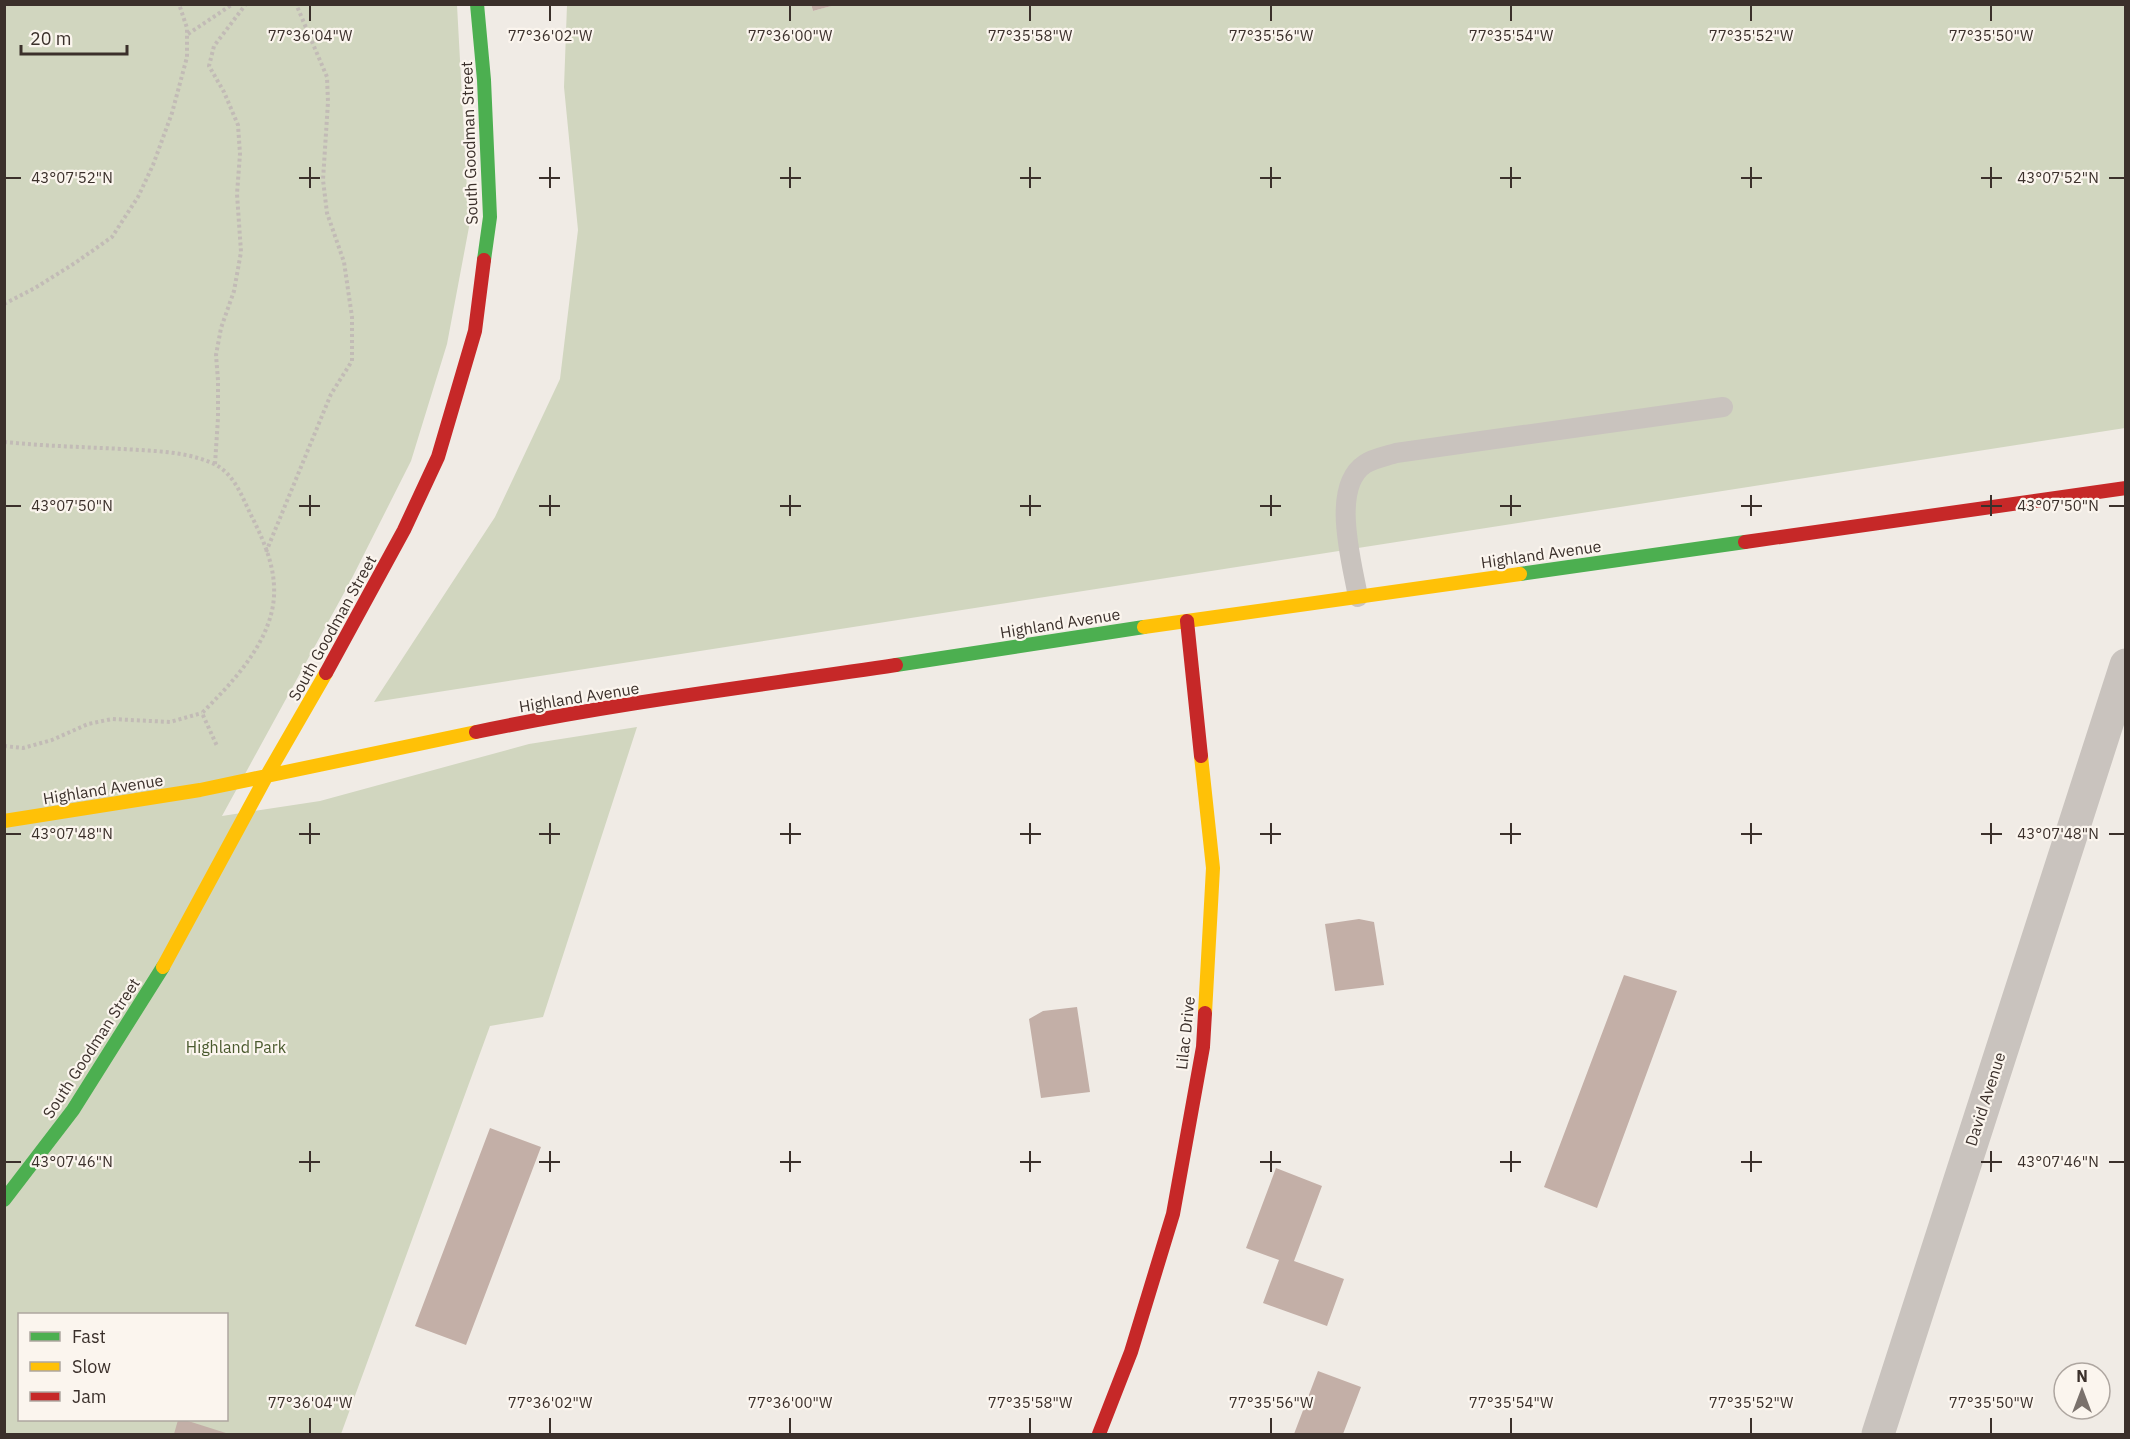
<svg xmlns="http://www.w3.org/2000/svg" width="2130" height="1439" font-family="'IBM Plex Sans',sans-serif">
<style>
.green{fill:#d1d6bf;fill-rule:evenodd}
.building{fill:#c3afa7}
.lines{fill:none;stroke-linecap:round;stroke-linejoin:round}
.path{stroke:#c2bbb6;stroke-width:4;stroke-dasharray:3 3;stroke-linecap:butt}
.lane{stroke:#c9c3be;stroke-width:20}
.street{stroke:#c9c3be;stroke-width:33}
.fast{stroke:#4caf50;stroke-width:14}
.slow{stroke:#ffc107;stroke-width:14}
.jam{stroke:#c62828;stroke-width:14}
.ticks{fill:none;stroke:#3b302b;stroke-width:2}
.labels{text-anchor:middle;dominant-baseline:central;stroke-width:4.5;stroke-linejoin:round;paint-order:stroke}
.street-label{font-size:16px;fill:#3b302b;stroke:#fbf5ee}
.park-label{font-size:16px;fill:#4a5a2e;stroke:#fbf5ee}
.ticks-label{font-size:15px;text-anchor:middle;fill:#3b302b;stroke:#fbf5ee;stroke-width:4.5;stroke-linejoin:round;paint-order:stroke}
</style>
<rect width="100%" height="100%" fill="#f0ebe5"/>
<path class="green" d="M811,4L813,11L838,4L2125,5V428L374,702L495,517L560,379L578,230L564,87L567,5Z
M5,5H457L469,227L447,344L411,461L350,582L222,816L320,801L529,744L637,727L543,1017L490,1026L341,1434H5ZM20,1314H226V1420H20Z"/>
<path class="building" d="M811,4H835V5L813,11Z
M1359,919L1374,922L1384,985L1335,991L1325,924Z
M1624,975L1677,991L1597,1208L1544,1187Z
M1077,1007L1090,1092L1041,1098L1029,1019L1043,1011Z
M490,1128L541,1147L466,1345L415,1326Z
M1276,1168L1322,1186L1294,1261L1344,1279L1327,1326L1263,1303L1279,1260L1246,1248Z
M1318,1371L1361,1387L1343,1434H1294Z
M178,1420H185L229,1434H174Z"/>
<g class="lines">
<path class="path" d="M188,34L233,4
M4,304L35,288L75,263L112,237L138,197L153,165L172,113L187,57V28L179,4
M4,442C44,446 83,447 123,449C153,451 184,451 212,463C233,472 241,494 250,513C261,535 273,560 274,586C277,636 235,680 202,713L217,746
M215,464L218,418V380L216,355L221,328L234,291L241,252L237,194L240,154L238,125L224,92L209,66L214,46L246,4
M266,552L331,394L352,361V317L344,262L327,213L323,180L328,102L327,77L296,4
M4,746L23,748L52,740L88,724L112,719L170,722L202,713"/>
<path class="lane" d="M1358,597C1352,562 1330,487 1365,464C1374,458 1387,456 1396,453L1723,407"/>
<path class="street" d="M1878,1434L2126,665"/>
<path class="fast" d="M477,4L484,80L490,217L484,260
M1520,574L1745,542
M896,665L1144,627
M4,1200L73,1110L163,967"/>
<path class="slow" d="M1144,627L1520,574
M1201,756L1213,868L1205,1013
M4,821L200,790L476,732
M163,967L266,777L326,673"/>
<path class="jam" d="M1745,542L2126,488
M1187,621L1201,756
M326,673L404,530L438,457L475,331L484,260
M476,732C614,703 756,686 896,665
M1099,1434L1131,1352L1173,1214L1203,1047L1205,1013"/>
</g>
<path class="ticks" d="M310,6V21M550,6V21M790,6V21M1030,6V21M1271,6V21M1511,6V21M1751,6V21M1991,6V21M310,167V188M550,167V188M790,167V188M1030,167V188M1271,167V188M1511,167V188M1751,167V188M1991,167V188M6,178H21M299,178H320M539,178H560M780,178H801M1020,178H1041M1260,178H1281M1500,178H1521M1741,178H1762M1981,178H2002M2109,178H2124M310,495V516M550,495V516M790,495V516M1030,495V516M1271,495V516M1511,495V516M1751,495V516M1991,495V516M6,506H21M299,506H320M539,506H560M780,506H801M1020,506H1041M1260,506H1281M1500,506H1521M1741,506H1762M1981,506H2002M2109,506H2124M310,823V844M550,823V844M790,823V844M1030,823V844M1271,823V844M1511,823V844M1751,823V844M1991,823V844M6,834H21M299,834H320M539,834H560M780,834H801M1020,834H1041M1260,834H1281M1500,834H1521M1741,834H1762M1981,834H2002M2109,834H2124M310,1151V1172M550,1151V1172M790,1151V1172M1030,1151V1172M1271,1151V1172M1511,1151V1172M1751,1151V1172M1991,1151V1172M6,1162H21M299,1162H320M539,1162H560M780,1162H801M1020,1162H1041M1260,1162H1281M1500,1162H1521M1741,1162H1762M1981,1162H2002M2109,1162H2124M310,1418V1433M550,1418V1433M790,1418V1433M1030,1418V1433M1271,1418V1433M1511,1418V1433M1751,1418V1433M1991,1418V1433"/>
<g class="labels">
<g class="street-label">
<text transform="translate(469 143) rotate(-92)">South Goodman Street</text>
<text transform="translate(1541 554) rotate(-8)">Highland Avenue</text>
<text transform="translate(1060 623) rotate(-9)">Highland Avenue</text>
<text transform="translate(332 628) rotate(-61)">South Goodman Street</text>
<text transform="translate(579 697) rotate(-9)">Highland Avenue</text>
<text transform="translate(103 789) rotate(-9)">Highland Avenue</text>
<text transform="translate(1185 1033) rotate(-84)">Lilac Drive</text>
<text transform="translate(91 1048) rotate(-57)">South Goodman Street</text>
<text transform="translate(1985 1099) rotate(-72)">David Avenue</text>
</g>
<g class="park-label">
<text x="236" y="1047">Highland Park</text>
</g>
</g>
<g class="ticks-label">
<text x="310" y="41">77°36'04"W</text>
<text x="550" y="41">77°36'02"W</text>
<text x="790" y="41">77°36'00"W</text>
<text x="1030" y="41">77°35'58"W</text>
<text x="1271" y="41">77°35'56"W</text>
<text x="1511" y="41">77°35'54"W</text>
<text x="1751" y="41">77°35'52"W</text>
<text x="1991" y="41">77°35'50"W</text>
<text x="72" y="183">43°07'52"N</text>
<text x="2058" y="183">43°07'52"N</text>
<text x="72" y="511">43°07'50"N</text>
<text x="2058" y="511">43°07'50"N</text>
<text x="72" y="839">43°07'48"N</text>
<text x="2058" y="839">43°07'48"N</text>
<text x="72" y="1167">43°07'46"N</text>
<text x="2058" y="1167">43°07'46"N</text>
<text x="310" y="1408">77°36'04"W</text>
<text x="550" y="1408">77°36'02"W</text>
<text x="790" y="1408">77°36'00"W</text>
<text x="1030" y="1408">77°35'58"W</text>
<text x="1271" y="1408">77°35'56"W</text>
<text x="1511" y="1408">77°35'54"W</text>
<text x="1751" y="1408">77°35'52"W</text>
<text x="1991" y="1408">77°35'50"W</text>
</g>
<rect width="2130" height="1439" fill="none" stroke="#3b302b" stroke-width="12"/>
<rect x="18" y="1313" width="210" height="108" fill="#fbf5ee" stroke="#aea6a0" stroke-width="1.5"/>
<rect x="30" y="1332" width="30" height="9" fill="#4caf50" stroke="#aea6a0" stroke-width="1.5"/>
<text x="72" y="1343" font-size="18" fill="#3b302b">Fast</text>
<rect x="30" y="1362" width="30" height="9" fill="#ffc107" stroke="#aea6a0" stroke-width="1.5"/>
<text x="72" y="1373" font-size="18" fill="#3b302b">Slow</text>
<rect x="30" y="1392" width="30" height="9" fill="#c62828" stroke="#aea6a0" stroke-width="1.5"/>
<text x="72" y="1403" font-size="18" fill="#3b302b">Jam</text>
<g transform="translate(2082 1391)"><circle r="28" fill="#fbf5ee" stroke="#aea6a0" stroke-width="1.5"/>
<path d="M0-4.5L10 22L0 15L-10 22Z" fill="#7a716c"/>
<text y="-9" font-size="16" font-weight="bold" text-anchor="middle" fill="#3b302b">N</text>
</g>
<path d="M21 45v9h106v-9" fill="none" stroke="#3b302b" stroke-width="3"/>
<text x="30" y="45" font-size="18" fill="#3b302b" stroke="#fbf5ee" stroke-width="4.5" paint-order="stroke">20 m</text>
</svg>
